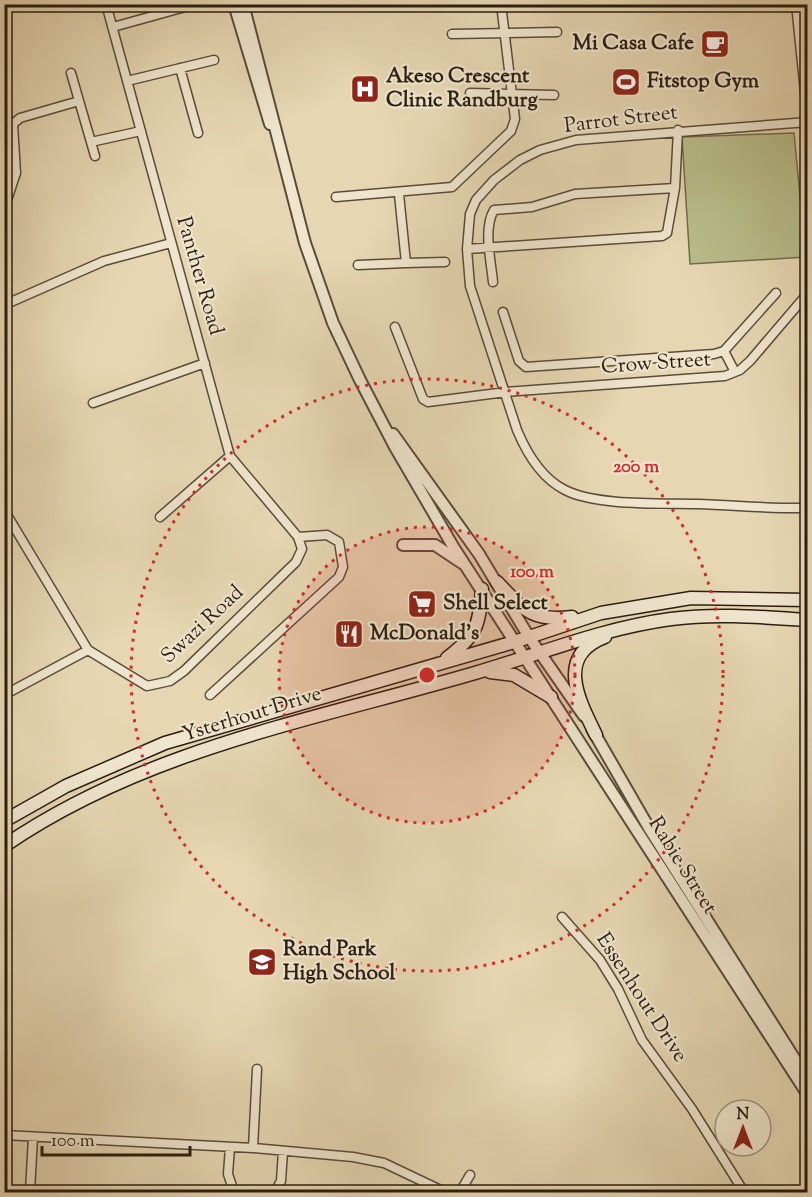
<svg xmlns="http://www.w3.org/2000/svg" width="812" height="1197" font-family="'Sorts Mill Goudy',serif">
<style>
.green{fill:#b8bd8a;stroke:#726d4e;stroke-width:1.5}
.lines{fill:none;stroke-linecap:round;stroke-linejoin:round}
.minor-casing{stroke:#5a4c3b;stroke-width:11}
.tertiary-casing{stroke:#5a4c3b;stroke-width:14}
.secondary-casing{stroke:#2b1d13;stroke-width:15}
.minor{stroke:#efe5cd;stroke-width:8}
.tertiary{stroke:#efe5cd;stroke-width:10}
.secondary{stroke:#efe5cd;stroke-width:12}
.ring{fill:none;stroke:#d62828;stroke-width:3;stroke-dasharray:3 6}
.labels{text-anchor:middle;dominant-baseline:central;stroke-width:4.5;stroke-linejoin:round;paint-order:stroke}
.poi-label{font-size:21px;font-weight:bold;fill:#2b1d13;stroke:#efe5cd;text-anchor:start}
.street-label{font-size:21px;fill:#2b1d13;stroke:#efe5cd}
.centre{fill:#d62828;stroke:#efe5cd;stroke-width:3}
.ring-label{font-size:18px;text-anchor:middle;font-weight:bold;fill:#d62828;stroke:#efe5cd;stroke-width:4.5;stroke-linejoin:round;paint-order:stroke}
</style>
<rect width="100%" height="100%" fill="#e6d7b2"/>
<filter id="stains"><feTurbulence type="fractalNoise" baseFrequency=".00333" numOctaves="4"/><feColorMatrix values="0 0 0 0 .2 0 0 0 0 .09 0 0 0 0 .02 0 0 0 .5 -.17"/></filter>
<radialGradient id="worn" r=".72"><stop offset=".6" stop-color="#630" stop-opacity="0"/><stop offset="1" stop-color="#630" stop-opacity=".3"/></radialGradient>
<path class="green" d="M794,133L806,257L690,264L682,137Z"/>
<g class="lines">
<g class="minor-casing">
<path id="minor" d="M796,4L808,122
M113,27L196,4
M452,34L557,32
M180,68L198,133
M71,73L95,156
M127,81L214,60
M470,93L554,95
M808,122L576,140L540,150L520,160L494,180L476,200L470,214L467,249L470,286L517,430C527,454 541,478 565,490C596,506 661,503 697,504C734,505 771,509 808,508
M91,142L141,131
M399,194L406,263L445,262
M336,197L452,187L511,131L515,119L501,4
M7,200L16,173L13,124L20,118L79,101
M467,249L662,236L667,233L675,188L678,130
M358,265L406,263
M493,282C491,261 483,228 494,210L532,207L575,194L675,188
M4,305L104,261L171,243
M503,312L519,361L526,367L714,354L724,351
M395,327L423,399L428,402L506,392L725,376L740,370L750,361L808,293
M735,372L724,351L776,293
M93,403L205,363
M4,510L88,650L147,686L170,681L184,671L296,562L302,549L298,537L230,456L106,4
M160,517L230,456
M4,695L88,650
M210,695L339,577L343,567L339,542L327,535L298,537
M562,917L600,960L618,989L642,1040L692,1109L744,1192
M4,1135L253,1148L353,1157L384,1163L445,1192
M230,1147L228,1174L234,1192
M253,1148L257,1069
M30,1192L33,1137
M275,1192L281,1181L283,1151
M460,1192L470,1175"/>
</g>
<g class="tertiary-casing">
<path id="tertiary" d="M234,4L270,124
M243,4L305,243L333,323L360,380L395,447L454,548L808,1095
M393,434L479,554L529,637L584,716
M403,545H435L462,563
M592,729L649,828L808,1080"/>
</g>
<g class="secondary-casing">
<path id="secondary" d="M497,582C523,609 531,622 572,617
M447,658C477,635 479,626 482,589
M490,672L514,675L551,697
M596,735C580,702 554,656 605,637
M4,821L66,786L165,743L514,642L601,613L691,598L808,600
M4,846C145,749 314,720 475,673C540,654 603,628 671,619C716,613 762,617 808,620"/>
</g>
<use href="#minor" class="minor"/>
<use href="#tertiary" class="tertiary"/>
<use href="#secondary" class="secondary"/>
</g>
<circle cx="427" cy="675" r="148" fill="#d62828" fill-opacity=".12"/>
<g class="ring">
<circle cx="427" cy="675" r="148"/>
<circle cx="427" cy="675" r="296"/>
</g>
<defs>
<g id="cafe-square" transform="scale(1.5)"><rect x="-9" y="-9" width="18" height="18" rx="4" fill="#8f2418" stroke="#efe5cd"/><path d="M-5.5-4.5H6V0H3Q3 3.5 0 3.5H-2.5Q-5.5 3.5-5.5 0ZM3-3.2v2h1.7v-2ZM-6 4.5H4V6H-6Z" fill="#fff"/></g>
<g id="stadium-square" transform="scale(1.5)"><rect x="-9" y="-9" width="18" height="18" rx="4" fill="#8f2418" stroke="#efe5cd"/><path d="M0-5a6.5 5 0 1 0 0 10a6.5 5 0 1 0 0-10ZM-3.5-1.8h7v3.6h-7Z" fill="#fff"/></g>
<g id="hospital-square" transform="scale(1.5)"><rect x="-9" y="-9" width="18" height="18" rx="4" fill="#8f2418" stroke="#efe5cd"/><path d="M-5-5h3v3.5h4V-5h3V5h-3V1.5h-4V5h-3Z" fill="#fff"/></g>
<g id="supermarket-square" transform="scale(1.5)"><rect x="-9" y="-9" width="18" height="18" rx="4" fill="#8f2418" stroke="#efe5cd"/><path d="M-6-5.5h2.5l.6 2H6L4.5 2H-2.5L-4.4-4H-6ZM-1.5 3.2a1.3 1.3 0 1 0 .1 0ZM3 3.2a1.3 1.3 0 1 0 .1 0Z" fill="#fff"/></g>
<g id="restaurant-square" transform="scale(1.5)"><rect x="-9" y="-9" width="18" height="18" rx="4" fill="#8f2418" stroke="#efe5cd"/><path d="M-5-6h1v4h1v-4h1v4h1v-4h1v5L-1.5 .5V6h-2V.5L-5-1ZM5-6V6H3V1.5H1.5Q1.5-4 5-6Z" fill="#fff"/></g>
<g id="school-square" transform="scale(1.5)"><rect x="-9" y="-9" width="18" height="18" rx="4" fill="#8f2418" stroke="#efe5cd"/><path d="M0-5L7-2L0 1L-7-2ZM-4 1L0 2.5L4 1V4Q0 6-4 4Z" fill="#fff"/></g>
</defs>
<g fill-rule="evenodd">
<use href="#cafe-square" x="715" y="44"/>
<use href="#stadium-square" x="626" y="82"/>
<use href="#hospital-square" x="365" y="89"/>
<use href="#supermarket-square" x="422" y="604"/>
<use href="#restaurant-square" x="349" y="634"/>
<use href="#school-square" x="262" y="962"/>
</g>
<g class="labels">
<g class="poi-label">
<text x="694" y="44" text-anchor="end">Mi Casa Cafe</text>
<text x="386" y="77">Akeso Crescent<tspan x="386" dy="24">Clinic Randburg</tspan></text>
<text x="647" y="82">Fitstop Gym</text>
<text x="443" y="604">Shell Select</text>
<text x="370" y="634">McDonald's</text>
<text x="283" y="950">Rand Park<tspan x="283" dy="24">High School</tspan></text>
</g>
<g class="street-label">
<text transform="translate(621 120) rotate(-7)">Parrot Street</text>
<text transform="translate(199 276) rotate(74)">Panther Road</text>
<text transform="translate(656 364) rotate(-4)">Crow Street</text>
<text transform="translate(203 625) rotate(-43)">Swazi Road</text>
<text transform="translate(252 715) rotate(-17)">Ysterhout Drive</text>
<text transform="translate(682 866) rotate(58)">Rabie Street</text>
<text transform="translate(641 998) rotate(57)">Essenhout Drive</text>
</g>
</g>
<circle cx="427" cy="675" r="9" class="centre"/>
<g class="ring-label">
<text x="636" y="472">200 m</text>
<text x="532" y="577">100 m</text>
</g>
<rect width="812" height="1197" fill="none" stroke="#e6d7b2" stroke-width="24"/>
<rect x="6" y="6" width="800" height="1185" fill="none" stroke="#2b1d13" stroke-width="3"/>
<rect x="12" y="12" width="788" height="1173" fill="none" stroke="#2b1d13" stroke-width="1.5"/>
<g transform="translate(743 1128)"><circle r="28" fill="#efe5cd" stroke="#a19583" stroke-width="1.5"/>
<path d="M0-4.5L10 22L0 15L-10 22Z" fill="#8f2418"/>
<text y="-9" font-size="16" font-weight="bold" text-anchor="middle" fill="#2b1d13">N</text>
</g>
<path d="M42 1146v9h148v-9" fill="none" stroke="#2b1d13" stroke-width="3"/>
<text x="51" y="1146" font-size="18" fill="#2b1d13" stroke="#efe5cd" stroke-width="4.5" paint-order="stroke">100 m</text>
<rect width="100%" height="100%" filter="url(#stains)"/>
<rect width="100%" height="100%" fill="url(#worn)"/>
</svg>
